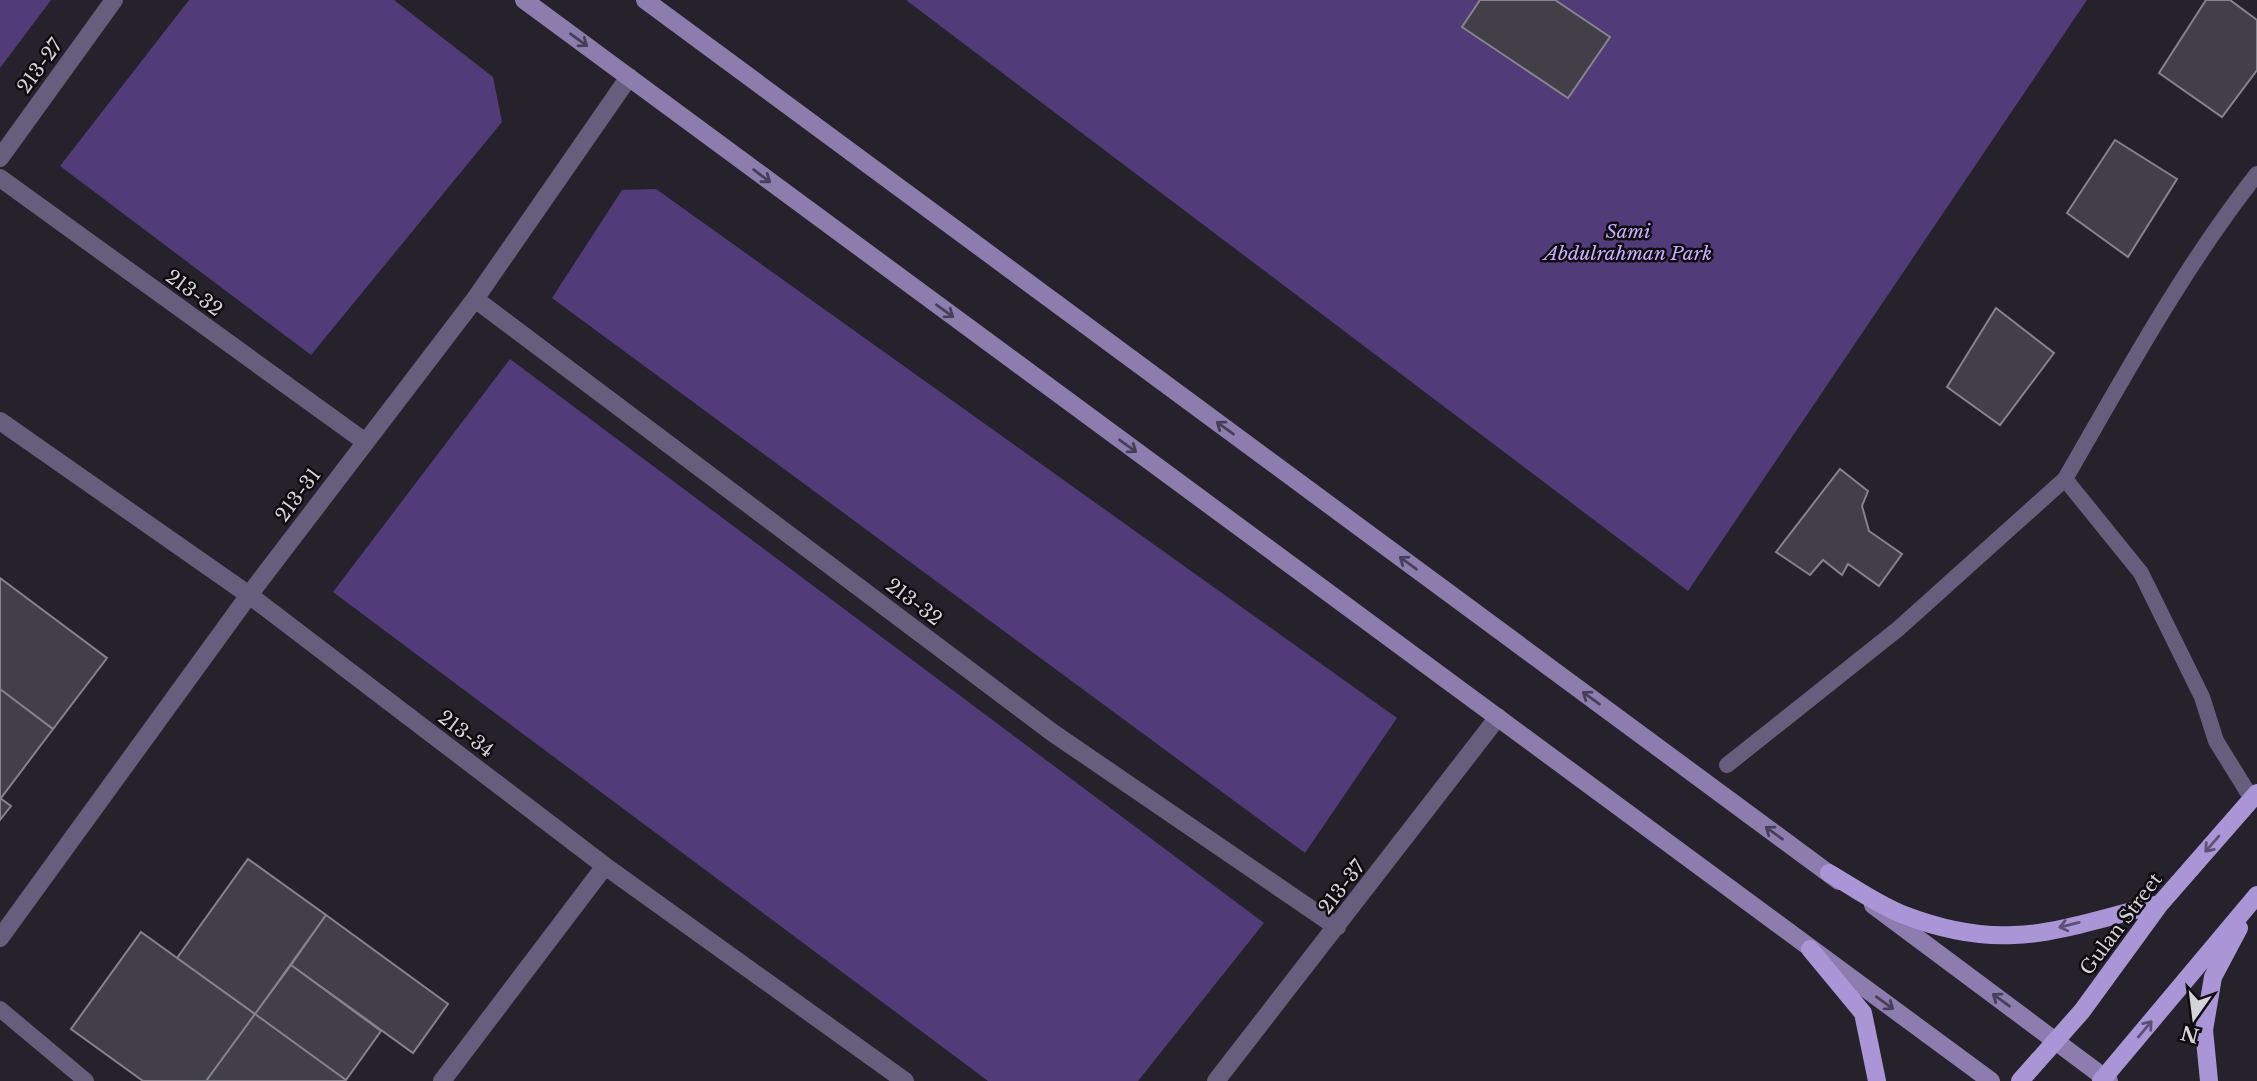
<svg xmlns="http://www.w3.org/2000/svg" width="2257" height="1081" font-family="'Libre Baskerville',serif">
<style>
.green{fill:#513b79}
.building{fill:#423f49;stroke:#85838d;stroke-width:2}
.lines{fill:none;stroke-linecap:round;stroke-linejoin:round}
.lane{stroke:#675d7d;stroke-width:16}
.street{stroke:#675d7d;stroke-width:18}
.secondary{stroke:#8d7daf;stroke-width:18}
.primary{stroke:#aa96d7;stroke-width:18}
.oneway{stroke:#473f58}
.oneway2{stroke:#5c5174}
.labels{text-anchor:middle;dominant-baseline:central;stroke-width:5;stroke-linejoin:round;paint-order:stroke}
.street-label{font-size:19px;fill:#d5d4d9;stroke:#0e0c10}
.park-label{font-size:19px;font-style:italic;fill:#c8aefe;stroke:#0e0c10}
</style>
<rect width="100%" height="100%" fill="#25222b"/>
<path class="green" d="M0,0H51L0,68Z
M189,0H394L493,77L502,122L311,355L60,166Z
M906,0H2087L1688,591Z
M656,189L1397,718L1305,853L552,298L622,190Z
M510,359L1264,923L1138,1081H988L333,592Z"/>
<path class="building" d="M1480,0H1555L1610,37L1568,98L1462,27Z
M2206,0H2230L2257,20V70L2222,117L2159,73Z
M2115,140L2177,179L2128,257L2067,213Z
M1996,308L2054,353L2000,425L1947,387Z
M1840,469L1868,491L1862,506L1869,531L1902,554L1879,586L1848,564L1842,575L1823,560L1810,575L1776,552Z
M0,578L107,658L53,729L0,689Z
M0,689L53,729L1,798H0Z
M0,798L11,806L0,820Z
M248,859L326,915L255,1014L177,958Z
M326,915L448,1004L413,1053L291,965Z
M141,932L255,1014L206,1081H143L71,1029Z
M291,965L381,1031L346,1080L255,1014Z
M255,1014L346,1080L345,1081H206Z"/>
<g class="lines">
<path class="lane" d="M1727,765L1898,629L2065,479
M2252,799L2216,741L2202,697L2141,573L2065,479C2125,375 2183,268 2257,174
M0,1009L86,1081"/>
<path class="street" d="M0,158L114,0
M0,178L364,441
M475,299L1053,733L1337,927
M0,421L249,595L605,866L905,1081
M0,938L249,595L475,299L629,77
M442,1081L605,866
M1216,1081L1498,717"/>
<path class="secondary" d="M524,0L1991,1081
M645,0L1839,881
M1873,905L2109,1081"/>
<path class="primary" d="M1829,873C1853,887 1878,905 1904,915C1938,928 1977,937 2014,935C2059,934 2115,914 2160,904
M1810,949L1863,1013L1877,1081
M2020,1081L2082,1011L2160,904L2257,793
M2101,1081L2257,895
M2209,1081L2204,1030L2213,977L2239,928"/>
</g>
<defs><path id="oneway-shaft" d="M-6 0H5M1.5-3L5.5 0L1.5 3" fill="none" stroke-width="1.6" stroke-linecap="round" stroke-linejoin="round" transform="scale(1.75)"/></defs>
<g class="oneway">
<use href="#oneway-shaft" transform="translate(579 40) rotate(36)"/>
<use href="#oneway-shaft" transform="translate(762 176) rotate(37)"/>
<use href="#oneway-shaft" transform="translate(945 311) rotate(36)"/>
<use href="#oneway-shaft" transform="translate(1225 428) rotate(-144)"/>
<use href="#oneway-shaft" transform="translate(1128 446) rotate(36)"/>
<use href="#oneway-shaft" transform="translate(1408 563) rotate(-144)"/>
<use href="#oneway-shaft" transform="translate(1591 698) rotate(-144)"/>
<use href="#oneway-shaft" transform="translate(1774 833) rotate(-144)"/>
<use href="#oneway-shaft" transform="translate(2001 1000) rotate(-144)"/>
<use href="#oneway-shaft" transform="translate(1885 1003) rotate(36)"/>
</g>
<g class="oneway2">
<use href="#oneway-shaft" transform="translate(2212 844) rotate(131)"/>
<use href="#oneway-shaft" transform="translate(2069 925) rotate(166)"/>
<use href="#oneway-shaft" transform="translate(2145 1029) rotate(-50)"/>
</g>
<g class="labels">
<g class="street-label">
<text transform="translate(40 66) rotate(-54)">213-27</text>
<text transform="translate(194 293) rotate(36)">213-32</text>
<text transform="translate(298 495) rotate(-53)">213-31</text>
<text transform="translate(914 602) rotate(37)">213-32</text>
<text transform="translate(466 734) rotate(37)">213-34</text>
<text transform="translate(1342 887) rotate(-52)">213-37</text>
<text transform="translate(2121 924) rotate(-53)">Gulan Street</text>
</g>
<g class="park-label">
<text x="1628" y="231">Sami<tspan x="1628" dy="22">Abdulrahman Park</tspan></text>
</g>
</g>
<g transform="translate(2194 1018) rotate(194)" stroke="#0e0c10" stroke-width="5" paint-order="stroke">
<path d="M0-5L12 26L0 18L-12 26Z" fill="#d5d4d9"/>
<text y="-10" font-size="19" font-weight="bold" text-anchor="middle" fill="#d5d4d9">N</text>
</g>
</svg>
